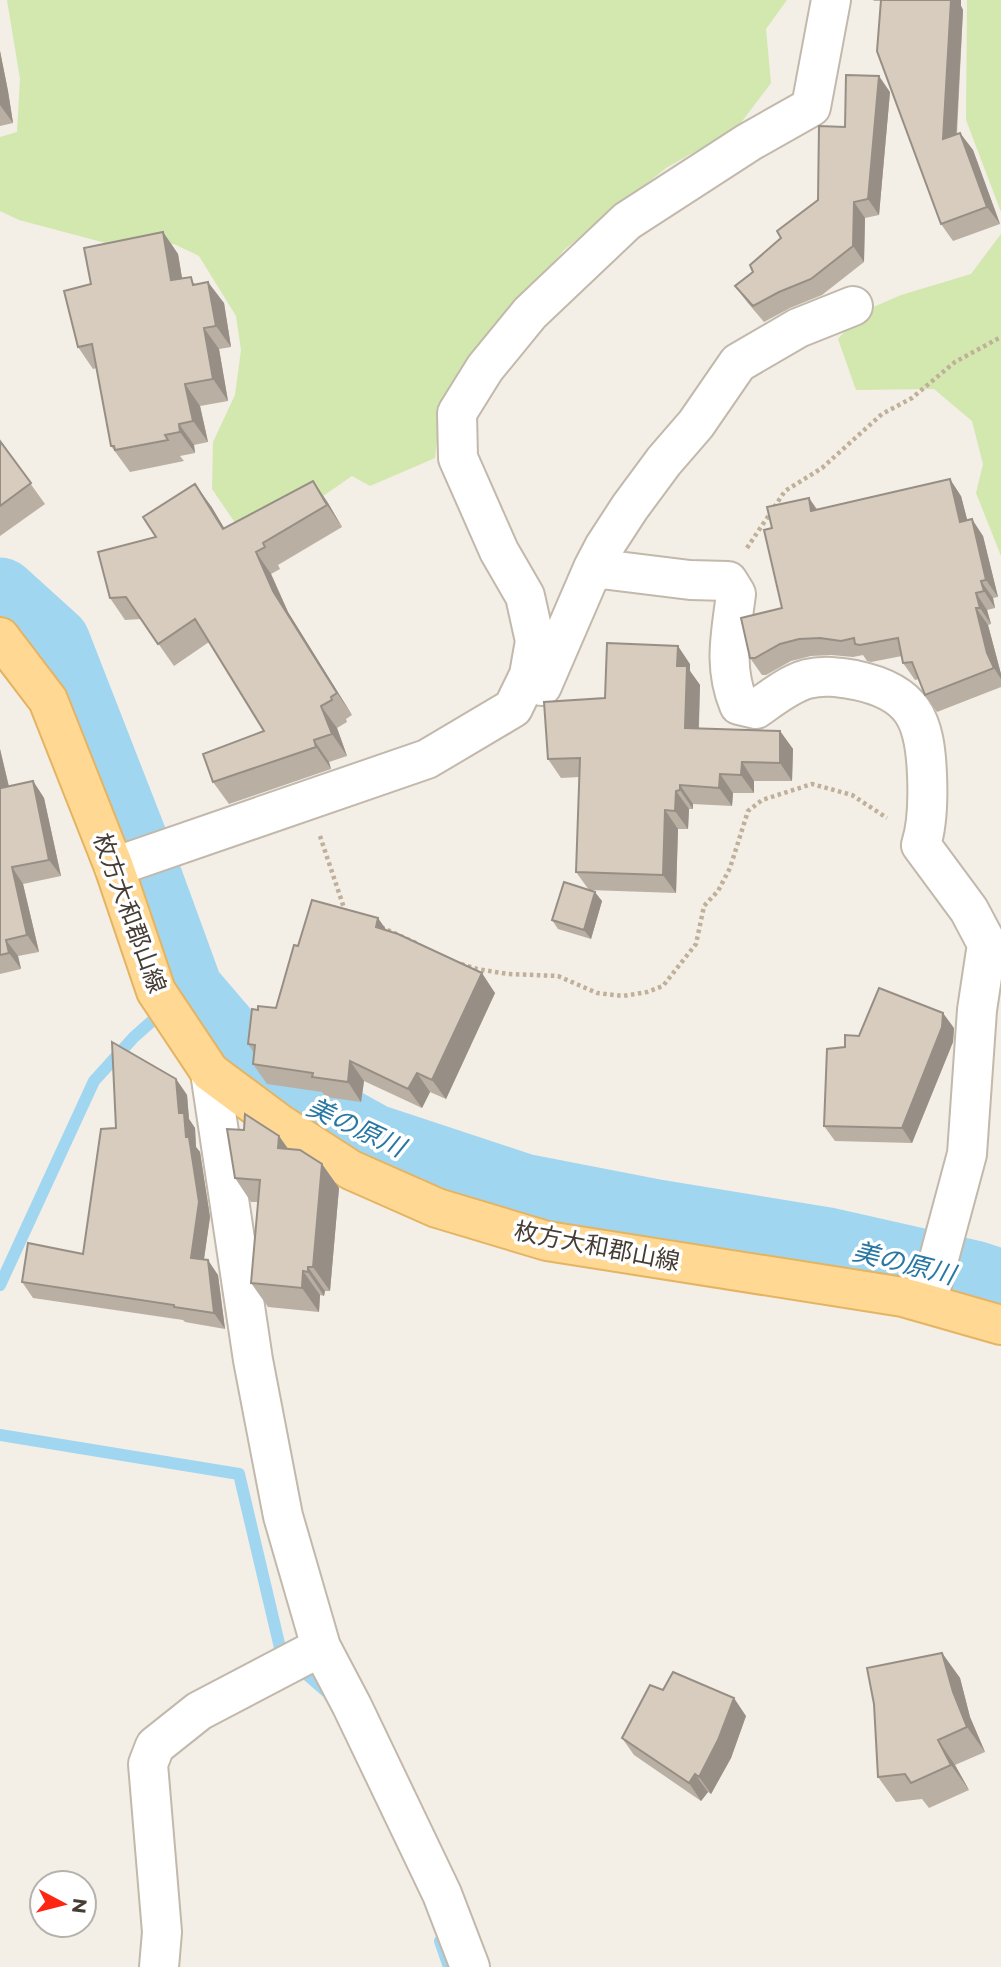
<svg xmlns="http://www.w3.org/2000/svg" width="1001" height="1967" font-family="Montserrat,'Noto Sans JP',sans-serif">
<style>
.green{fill:#d2e8ae}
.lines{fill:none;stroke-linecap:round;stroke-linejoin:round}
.stream{stroke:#a1d6f1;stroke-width:12}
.river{stroke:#a1d6f1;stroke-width:75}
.minor-casing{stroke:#c2b8ab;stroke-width:42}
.major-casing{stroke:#e5b462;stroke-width:42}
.path{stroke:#c1b099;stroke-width:4.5;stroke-dasharray:3.5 3.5;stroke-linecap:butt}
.minor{stroke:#fff;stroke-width:38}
.major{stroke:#ffd993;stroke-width:38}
.wall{fill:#baafa3}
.shaded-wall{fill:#978f85}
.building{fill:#d8ccbe;stroke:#978f85;stroke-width:2}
.labels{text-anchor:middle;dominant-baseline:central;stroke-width:7;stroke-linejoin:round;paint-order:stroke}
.street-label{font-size:24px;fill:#463e35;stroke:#fff}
.water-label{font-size:26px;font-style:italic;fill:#2978a4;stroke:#fff}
</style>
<rect width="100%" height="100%" fill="#f3eee6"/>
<path class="green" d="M7,0H787L766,29L771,83L737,128L666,168L564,250L440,414L435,458L370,486L352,476L293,517L242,533L212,489L213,442L235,395L241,350L236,316L199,256L174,244L117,246L19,220L0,211V137L17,132L20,79Z
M967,0H1001V212L966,120Z
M1001,234V556L976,493L983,464L972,421L934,389L856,390L838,339L862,312L901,295L971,274Z"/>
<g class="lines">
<path class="stream" d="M0,1285L94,1081L134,1037L186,991
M0,1435L239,1474L281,1652L328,1693L331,1698
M440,1941L449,1967"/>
<path class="river" d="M0,595L53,643L147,884L186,991L262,1080L372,1141L523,1191L657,1217L828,1245L974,1278L1001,1287"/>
<g class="minor-casing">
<path id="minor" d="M593,568L690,580L728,581L736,594C731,634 723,666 739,705L756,709C772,698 789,684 807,679C824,675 838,677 855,680C914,692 925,720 927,775C928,798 928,823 921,845L969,910L987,944L977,1010L967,1154L927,1303
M542,686L593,568L604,547L630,507L664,461L696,424L738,363L798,328L853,306
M114,867L427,759L513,708L529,675L535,641L525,596L499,551L458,458L457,413L485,368L530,313L627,221L749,142L811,107L831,0
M210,1072L253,1360L283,1516L321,1647L352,1706L442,1894L470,1967
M159,1967L162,1932L148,1764L155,1746L199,1711L321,1647"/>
</g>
<g class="major-casing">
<path id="major" d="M0,637L48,700L114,867L156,991L210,1072L280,1124L351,1170L437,1208L547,1241L903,1297L1001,1325"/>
</g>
<path class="path" d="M747,548L785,491L822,468L882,414L912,398L955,362L1001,337
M320,836L345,911
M381,927L418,944
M461,964L477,969L508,974L558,976L597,993L623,996L647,992L663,986L696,944L704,906L718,891L730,868L748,811L762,800L812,784L852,795L887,818"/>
<use href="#minor" class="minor"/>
<use href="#major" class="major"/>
</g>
<path class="wall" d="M873,0H961V6L963,10L957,134L960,133L973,150L1000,224L953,241L941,224L881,1H874Z
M0,51L8,91L13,123L0,126Z
M890,92L879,215L865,218L864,262L822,295L790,308L764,322L747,302L735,286L753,272L781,238L818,200L845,127Z
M163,232L178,254L182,278L196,284L224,303L231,347L219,349L228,401L200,406L208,442L194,445L195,453L180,456L184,461L130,472L111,446L97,368L93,369L78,347L91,284Z
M0,441L45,504L0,536Z
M313,481L328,503L342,527L278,565L280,569L271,574L288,612L352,715L346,719L347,722L337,728L347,756L329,762L331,769L229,804L213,782L264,731L209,642L174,666L141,619L125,620L110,598L156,537L211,506L224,528Z
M961,496L967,520L983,536L998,597L993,598L995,608L987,610L991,624L988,625L1001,674V687L937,712L925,695L919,679L915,680L903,663L902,656L871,662L867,661L863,655L853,657L831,655L811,656L791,661L766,675H762L750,658L782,608L772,528L809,498L817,509Z
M690,664V671L700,685L699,728L780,731L793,749L792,781H754V793H733L732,806L693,804V809H689L688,829H678L676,893L589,890L602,901L591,939L558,929L552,920L589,890L576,872L579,777L561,778L548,759Z
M0,749L9,786L33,781L44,798L61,876L23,884L39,952L18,956L21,969L0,974Z
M386,931L495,993L446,1099L430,1092L422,1108L364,1081L361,1102L326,1097L322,1092L267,1084L253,1064L254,1053L248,1044L258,1010L276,1008L298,946Z
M954,1028L953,1042L912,1143L835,1141L824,1126L845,1047L859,1036Z
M176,1079L187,1095L189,1119L195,1128L196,1147L200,1152L210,1217L204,1259L218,1275L225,1329L185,1322L183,1320L33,1298L22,1282L83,1254L116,1128Z
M279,1136L288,1149L322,1164L339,1188L330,1291H325L324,1296L320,1295L319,1312L268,1307L251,1283L258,1202H251L235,1178Z
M942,1653L960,1678L970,1717L985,1752L955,1765L969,1790L929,1808L922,1799L896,1802L878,1777Z
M746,1716L731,1758L711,1794L708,1792L701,1801L634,1755L622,1738Z"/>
<path class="shaded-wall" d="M951,0H961V6L963,10L955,157L943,139Z
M0,51L8,91L13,123L0,105Z
M879,76L890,92L879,215L868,199Z
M960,133L973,150L1000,224L987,207Z
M854,202L865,218L864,262L853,246Z
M163,232L178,254L186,302L171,280Z
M208,282L224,303L231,347L216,326Z
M204,328L219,349L228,401L213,379Z
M185,384L200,406L208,442L193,421Z
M179,424L194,445L195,453L180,432Z
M950,479L961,496L972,538L960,522Z
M313,481L328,503L342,527L327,505Z
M195,484L211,506L238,551L223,529Z
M809,498L820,515L811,511Z
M972,519L983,536L998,597L986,580Z
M256,552L271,574L288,612L352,715L337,693L273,591Z
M981,581L993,598L995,608L984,591Z
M976,593L987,610L991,624L980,608Z
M976,608L988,625L1001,674V679L994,668L987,653Z
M678,646L690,664V671L700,685L698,746L685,728L677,666Z
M321,706L337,728L347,756L332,734Z
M780,731L793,749L792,781L780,763Z
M314,740L329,762L331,769L316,747Z
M0,749L13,805L1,788L0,784Z
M742,762L754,781V793L741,775Z
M720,774L733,793L732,806L719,788Z
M33,781L44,798L61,876L49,860Z
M680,785L693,804V809L680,790Z
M676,791L689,809L688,829L675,811Z
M665,810L678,829L676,893L663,875Z
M12,867L23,884L39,952L27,935Z
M595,892L602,901L591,939L584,930Z
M378,918L392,938L376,927Z
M6,940L18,956L21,969L9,953Z
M482,973L495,993L446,1099L432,1080Z
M943,1013L954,1028L953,1042L912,1143L902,1128Z
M350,1061L364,1081L361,1102L348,1082Z
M417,1073L430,1092L422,1108L408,1089Z
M176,1079L187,1095L189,1119L195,1128L196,1147L200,1152L210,1217L202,1273L191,1258L186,1137L179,1113Z
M279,1136L296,1160L278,1148Z
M322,1164L339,1188L330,1291L313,1267Z
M208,1260L218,1275L225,1329L214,1313Z
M308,1267L325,1291L324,1296L308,1272Z
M303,1271L320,1295L319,1312L302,1288Z
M942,1653L960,1678L970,1717L985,1752L967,1727L953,1692Z
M734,1698L746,1716L731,1758L711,1794L699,1777Z
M938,1740L955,1765L969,1790L951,1765Z
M695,1774L708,1792L701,1801L689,1783Z"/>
<path class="building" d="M881,0H951L943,139L960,133L987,207L941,224L877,51Z
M846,75L879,76L868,199L854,202L853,246L811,279L779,292L753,306L735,286L753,272L750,265L781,238L777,231L818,200L819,126L845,127Z
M163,232L171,280L191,277L193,285L208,282L216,326L204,328L213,379L185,384L193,421L179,424L180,432L165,435L168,440L115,450L114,446H111L92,344L78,347L64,291L91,284L84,248Z
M0,441L31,483L0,506Z
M950,479L960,522L972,519L986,580L981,581L984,591L976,593L980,608H976L987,653L994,668L925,695L912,662L903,663L898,638L860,645L855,644L854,638L841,641L820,638L799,639L780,644L755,658H750L741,618L782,608L764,530L772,528L767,507L809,498L811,511Z
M313,481L327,505L263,543L265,547L256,552L273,591L337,693L331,697L332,700L321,706L332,734L314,740L316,747L213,782L203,754L264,731L195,619L158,644L126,597L110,598L98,552L156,537L143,517L195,484L223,529Z
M607,643L678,646L677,666H687L685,728L780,731V763L742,762L741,775L720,774L719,788L680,785V790L676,791L675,811L665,810L663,875L576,872L580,758L548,759L544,702L605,698Z
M33,781L49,860L12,867L27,935L6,940L9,953L0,955V784L1,788Z
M564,882L595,892L584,930L552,920Z
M312,900L378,918L376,927L398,934L482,973L432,1080L417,1073L408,1089L350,1061L348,1082L312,1077L313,1073L253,1064L255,1045L248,1044L252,1009L258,1010V1006L276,1008L294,945L298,946Z
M879,988L943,1013L942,1027L902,1128L824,1126L827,1049L845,1047V1035L859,1036Z
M112,1042L176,1079L179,1113H184L186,1137H189L199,1202L191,1258L208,1260L214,1313L174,1307V1305L22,1282L28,1243L83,1254L101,1129L116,1128Z
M245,1114L279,1136L278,1148L300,1150L322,1164L313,1267H308V1272L303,1271L302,1288L251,1283L260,1180L235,1178L227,1129L244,1130Z
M942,1653L953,1692L967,1727L938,1740L951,1765L911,1783L905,1774L878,1777L874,1704L867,1668Z
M673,1672L734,1698L718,1740L699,1777L695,1774L689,1783L622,1738L650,1685L663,1690Z"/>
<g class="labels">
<g class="street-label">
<text transform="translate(130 913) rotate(70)">枚方大和郡山線</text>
<text transform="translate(597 1246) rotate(11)">枚方大和郡山線</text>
</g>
<g class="water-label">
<text transform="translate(356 1127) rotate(25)">美の原川</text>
<text transform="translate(904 1263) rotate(14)">美の原川</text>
</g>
</g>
<g transform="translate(63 1904) rotate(97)"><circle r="33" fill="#ffffff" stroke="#b5b2ae" stroke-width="2"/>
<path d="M0-5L12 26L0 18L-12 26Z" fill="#fd2613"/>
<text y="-10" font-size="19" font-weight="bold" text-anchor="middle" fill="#463e35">N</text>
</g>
</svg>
